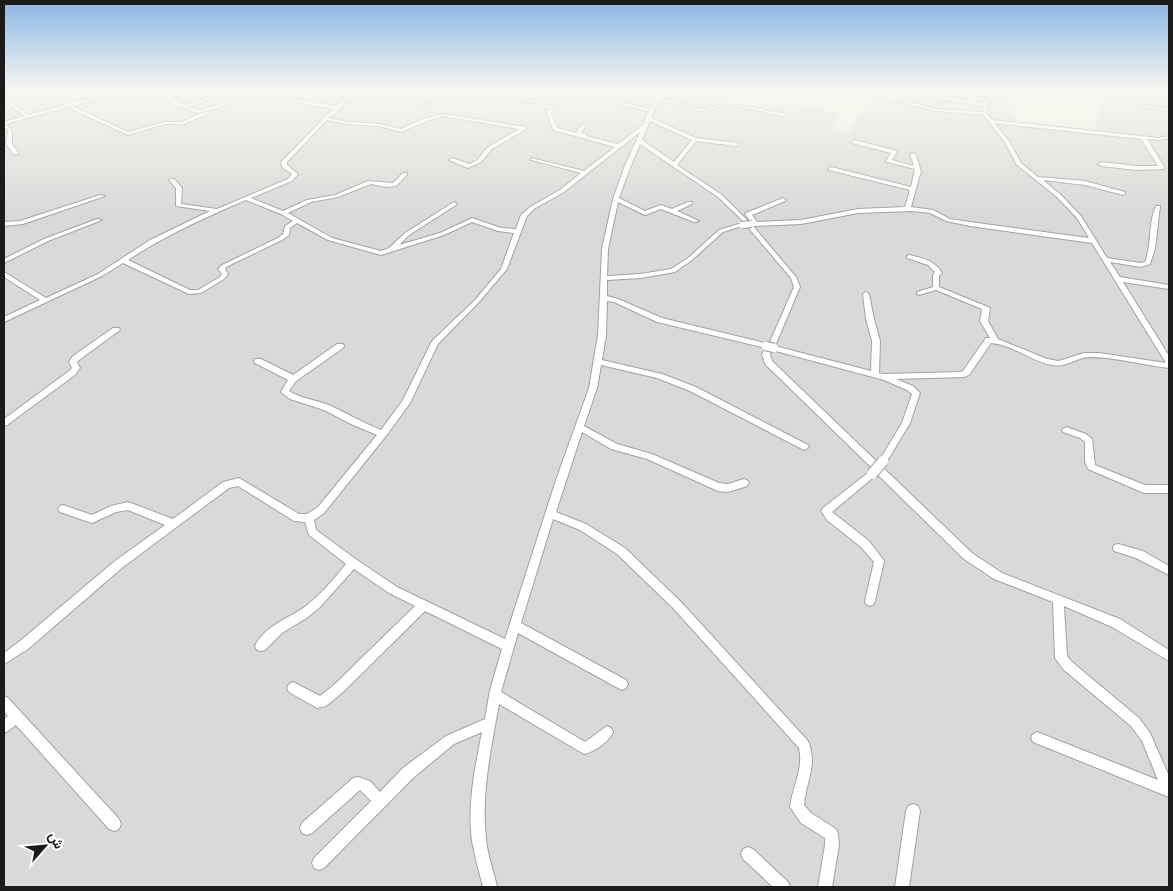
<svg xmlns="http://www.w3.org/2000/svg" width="1173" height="891" font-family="Ubuntu,Vazirmatn,sans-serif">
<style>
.residential{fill:#dad9d8}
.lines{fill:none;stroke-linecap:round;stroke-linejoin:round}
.minor-casing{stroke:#a2a2a2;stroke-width:2}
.minor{fill:#fff;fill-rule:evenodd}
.minor-bridge-far2-casing{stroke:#a2a2a2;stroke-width:8;stroke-linecap:butt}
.minor-bridge-far1-casing{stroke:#a2a2a2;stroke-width:11;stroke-linecap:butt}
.minor-bridge-casing{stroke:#a2a2a2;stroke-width:12;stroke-linecap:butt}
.minor-bridge-far2{stroke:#fff;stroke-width:6}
.minor-bridge-far1{stroke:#fff;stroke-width:8}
.minor-bridge{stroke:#fff;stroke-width:10}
</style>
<rect width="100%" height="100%" fill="#eeeee0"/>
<path class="residential" d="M4,90H747L724,102L766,112L781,102L839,113L832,127L848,133L873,95L894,100L901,90H961L1012,97L1020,110L1008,111L1020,123L1095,131L1105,94L1118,96L1120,90H1169V887H4Z"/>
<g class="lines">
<g class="minor-casing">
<path id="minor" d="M22,90H29L4,97V95Z
M88,90H92L98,96L121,90H128L72,106L128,132L165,122H181L205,112L209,113L184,124H165L128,135L67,107L6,124L12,130V144L19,154L14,155L6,144L8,130L4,127V122L24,116L4,101V98L29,115L64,105V104L94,97Z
M155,90H160L185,105L230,90H236L189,107L199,110L234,101L274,96L336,106L352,90H356L340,109L329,118L347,122L379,124L401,129L423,119L443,114L526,127V129L492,149L481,162L468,168L449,160L452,158L470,164L477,160L488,147L519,129L443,116L427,121L401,132L379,126L347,124L327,120L287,162V165L298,174L292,181L251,198L283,211L307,200L335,195L368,181L393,183L403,173H407V175L396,186L386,187L371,184L338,197L311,202L288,213L332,238L381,251L389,248L405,233L454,202L457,204L456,205L409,235L399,245L440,233L472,218L501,228L516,229L521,215L530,207L560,190L581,173L531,160V158L584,171L615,147L553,130L547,113L549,109L522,99L525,95L544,94L555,90H561L546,96L527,99L554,107L551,113L557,128L577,133L576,132L582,125H586V126L581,132L586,134V136L618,144L643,125L649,111L581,96V94L651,109L655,99L654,98L657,95L632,90L658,92L659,90H663L660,98L705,110L726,102L786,114V116H784L726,104L705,112L659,100L651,118L696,138L738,143V145L736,146L696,141L677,165L722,195L750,223L751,222L745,214L746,213L783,198L786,200L785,201L752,215L757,222L801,220L858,209L905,207L910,190L829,170L828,169L831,167L911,187L915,169L887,162L886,161L891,153L852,143L851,142L854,140L894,150L897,152L892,160L914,166L910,154L915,153L921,171L911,207L933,210L950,219L970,222L1089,238L1077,218L1057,197L1017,165L1004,141L984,115L937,111L903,103L899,100L902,95L879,90L903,93L904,90H909L984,103V102L967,90H972L988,101L989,105L988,106L987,114L992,120L1159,138L1169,136V138L1159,140L1147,139L1165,168L1164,169L1136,170L1101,166L1098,164L1101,162L1136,166H1158L1141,139L994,123L1009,141L1021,163L1038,177L1085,181L1125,192V194L1123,195L1085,185L1043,180L1061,195L1081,216L1107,258L1141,263L1145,262C1152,244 1148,223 1156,206H1160L1155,249L1150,264L1141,267L1110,262L1120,277L1169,285V289L1123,282L1169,356V368C1143,365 1116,357 1089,357C1076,358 1066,368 1052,365C1031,361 1013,345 991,343L969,375L964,377L896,379L913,386L920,393L910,423L886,463H880L879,461L902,423L912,394L907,390L884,380L772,350L770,354L772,361L972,553L1002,573L1120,619L1169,650V661L1112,627L1064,606L1067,656L1072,662L1139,718L1150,733L1169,776V797L1033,742L1031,738L1033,734L1037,732L1158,780L1142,741L1131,726L1064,670L1055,658L1053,602L994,579L964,559L875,472L877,474L875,476L832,512L869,541L884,561L875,601L874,604L870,606L866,604L865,601L874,562L861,547L827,520L821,511L823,508L869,472L875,471L765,364L762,354L766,348L657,322L614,302L607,301L606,335L602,360L662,374L696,387L808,445L809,447L805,450L802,449L690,391L657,378L601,365L597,388L584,426L617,444L652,454L719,483L728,484L744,479L747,480L749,483L747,486L728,492L718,491L647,459L611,449L582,432L556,512L586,524L625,548L681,602L808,741C818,765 806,781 804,805L811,813L836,829L838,834L839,845L832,887H818L825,845V838L801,823L790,807C792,788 804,768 799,748L673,608L617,554L580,530L553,519L521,623L626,680L628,684L626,688L622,690L618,688L518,633L501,692L585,742L607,726L611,728L613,732C609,742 594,752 584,754L499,704C491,749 481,793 486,838C487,855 494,871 497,887H483C479,872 475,857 472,841C467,805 475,768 482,732L454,744L413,778L324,868L319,870L314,868L312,863L314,858L371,801L360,790L312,833L307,835L302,833L300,828L302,823L353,778L358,777L370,781L380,792L403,768L446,736L485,719L490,690L502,649L425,611L343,692L326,706L317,708L289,692L287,688L289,684L293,682L320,696L335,684L415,606L389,593L354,569L320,607L308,617L282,633L265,650L261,651L257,650L255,646C264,626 290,618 306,606C321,594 334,579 346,564L309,535L305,522L294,521L238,486L229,488L123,567L28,649L4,664V653L20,641L115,561L165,525L128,510L116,512L92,523L60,512L58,509L60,506L63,505L92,515L111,506L128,502L173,519L223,482L239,478L299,514H307L318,507L377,435L351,424L324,410L290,399L281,392L288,380L255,363L254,361L255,359H261L293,375L337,344H343L344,346L343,348L296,381L289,391C302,399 317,400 331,406C348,414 364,423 381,430L403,400L432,341L475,300L501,269L514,233L498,231L472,222L444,235L381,255L328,240L297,223L290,228L289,235L282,240L226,267L225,269L228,274L224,279L201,293L189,294L123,263L102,276L4,322V317L40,300L4,277V272L46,298L98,274L150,240L210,211L176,206V188L169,180L170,179H174L182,188L181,204L217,209L288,179L292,174L282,167L281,162L333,109L274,98L234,103L199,113L178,106ZM908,93L983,106V112L937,109L907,101L904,100ZM650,121L692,140L674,162L642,140ZM640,132L624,168L613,199L602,249L598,335L589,388L556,480L505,639L397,587L357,560L316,530L314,520L324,513L386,436L410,403L438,344L479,302L507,269L527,216L534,209L564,192ZM640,144L718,197L741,219L791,278L794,287L769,344L662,318L618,299L607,296V280L641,278L675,272L692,260L723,232L745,225L742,223L719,230L688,258L671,269L641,274L607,276L608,249L618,202L645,215L661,209L694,222L699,221L677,211L692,204V202H688L672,209L661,205L645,211L619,198L630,168ZM246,200L281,214L293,221L285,226L283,234L278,238L222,265L218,269L222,274L220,277L198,290H190L128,260C166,235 204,218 246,200ZM912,211L930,213L946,221L970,226L1092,243L1166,363L1099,353H1084L1059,361L1047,359L998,339L988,321L990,308L988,307L939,287V276L942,273C935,260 922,258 909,255L907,256V258L928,265L935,272L933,275V287L917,292V294L919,295L936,290L982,309L980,321L990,338H986L963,371L960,372L883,374L879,373L880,341L874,319L869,294L866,292L863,294L866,319L872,341L871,371L775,346L800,287L796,277L753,226L801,224L858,213Z
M360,90L392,93L394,94L393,97L400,100L411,97L429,105L425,106L411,99L400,102L389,99L390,95Z
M1160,90L1169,91V93L1159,92Z
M1145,105L1169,109V111L1143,107V105Z
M100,195L105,196L23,224L4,226V222L20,221Z
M97,219L102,220L48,241L4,263V259L44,239Z
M113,328H119L120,330L79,360L77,362L80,368L75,375L7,425L4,426V419L69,371L72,368L69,362L73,356Z
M1066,427L1086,434L1092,439L1095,465L1145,485H1169V493H1144L1088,469L1085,462V442L1080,438L1063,432L1062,430Z
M1118,544L1143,551L1169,566V575L1136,558L1114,551L1113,548L1114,545Z
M4,696L8,698L119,819L121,824L119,829L114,831L109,829L16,725L8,731L4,733V719L8,716L4,711Z
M913,804L918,806L920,811L909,887H895L906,811L908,806Z
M748,847L753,849L788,882L790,887H773L743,859L741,854L743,849Z"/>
</g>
<use href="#minor" class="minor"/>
<g class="minor-bridge-far2-casing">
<path id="minor-bridge-far2" d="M742,225L752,224"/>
</g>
<g class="minor-bridge-far1-casing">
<path id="minor-bridge-far1" d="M766,346L774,348"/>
</g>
<g class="minor-bridge-casing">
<path id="minor-bridge" d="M872,474L883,461"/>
</g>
<use href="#minor-bridge-far2" class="minor-bridge-far2"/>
<use href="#minor-bridge-far1" class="minor-bridge-far1"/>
<use href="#minor-bridge" class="minor-bridge"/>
</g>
<linearGradient id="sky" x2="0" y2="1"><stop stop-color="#8ab6e4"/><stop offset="0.42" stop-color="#f7f7f1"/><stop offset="1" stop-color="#f7f7f1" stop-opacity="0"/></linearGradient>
<rect width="1173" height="215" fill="url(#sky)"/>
<rect width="1173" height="891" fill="none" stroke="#1b1b1b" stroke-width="10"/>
<g transform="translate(45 846) rotate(63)" stroke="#ffffff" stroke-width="4" paint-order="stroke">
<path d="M0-4L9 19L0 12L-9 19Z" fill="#1b1b1b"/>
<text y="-8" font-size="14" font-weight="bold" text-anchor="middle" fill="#1b1b1b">ش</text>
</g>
</svg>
